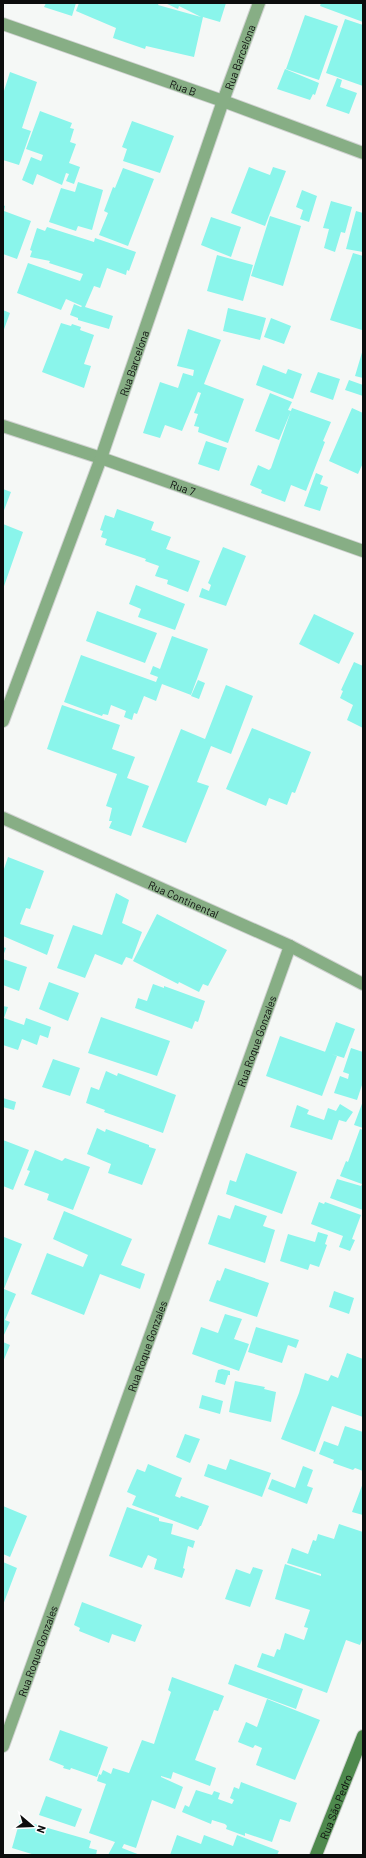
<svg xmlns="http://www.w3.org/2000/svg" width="366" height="1858" font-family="Barlow,sans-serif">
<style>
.building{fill:#8af5eb}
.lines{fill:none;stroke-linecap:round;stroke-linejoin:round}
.street-casing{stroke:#d0d2d1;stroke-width:14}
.secondary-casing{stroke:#d0d2d1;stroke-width:14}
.street{stroke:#87ae85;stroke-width:12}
.secondary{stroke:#4e894d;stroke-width:12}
.labels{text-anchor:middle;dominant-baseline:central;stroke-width:3;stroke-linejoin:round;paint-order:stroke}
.street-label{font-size:11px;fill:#0c0d0d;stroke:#fff}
</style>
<rect width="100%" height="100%" fill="#f5f8f6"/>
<path class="building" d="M46,3H76L72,16L44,7Z
M79,3H159L158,5L201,17L179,6L178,9L165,3H226L220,22L203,17L194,57L146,46L145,49L113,38L116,28L76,11Z
M321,3H363V22L320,6Z
M305,15L338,26L319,80L286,69Z
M345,19L363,25V86L326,73Z
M285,69L319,83L315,95L313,94L310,100L277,89Z
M10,72L37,82L22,128L31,131L19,165L3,160V94Z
M337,78L342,80L340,87L357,93L349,114L326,106Z
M40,111L72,123L70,128L74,129L70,142L76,144L69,163L80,167L74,184L66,181L69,174L66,173L62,185L37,174L33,185L22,180L31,157L41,161L43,155L26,149Z
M132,121L174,136L160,173L123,161L127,149L122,147Z
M249,167L270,175L273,167L286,171L265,226L231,213Z
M123,168L154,179L128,246L99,235L108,213L104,211L113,187L115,188Z
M78,182L103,190L92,230L78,226L76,231L49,222L61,188L75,192Z
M302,190L317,196L309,222L300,219L303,210L296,207Z
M331,201L352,207L345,233L341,232L335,252L324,248L329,229L323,228Z
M3,205L5,206L4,211L31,221L17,259L3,254Z
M356,211L363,213V252L346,249Z
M270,216L301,226L283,286L251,276Z
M211,217L241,227L231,257L201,245Z
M47,227L94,242L95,238L136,252L129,271L127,270L126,275L107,268L100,288L94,286L85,307L113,316L109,329L78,320V318L70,315L74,304L81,307L82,306L66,299L61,310L17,293L28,263L80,281L83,274L49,263L50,261L30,257L32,251L30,250L37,228L45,231Z
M353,253L363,256L362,330L330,320Z
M217,255L253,265L243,301L207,291Z
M228,308L266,318L260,340L223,331Z
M3,310L10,313L3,332Z
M271,318L291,326L284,344L264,337Z
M61,323L71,326L72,324L81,327L80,330L94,335L84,364L91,366L84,388L42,372Z
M188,329L221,340L204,384L244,399L228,443L198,432L199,427L194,426L198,414L194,413L201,393L198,392L182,431L165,425L160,438L143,433L160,382L178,388L183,373L193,376L194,370L177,366Z
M363,349V378L355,376Z
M263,365L286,374L288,369L302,374L293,399L256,385Z
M318,372L340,379L333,400L310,392Z
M349,380L363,385V396L345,390Z
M270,393L292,402L288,410L291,411L279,440L255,431Z
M292,408L331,422L323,441L325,442L306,491L291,485L285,502L261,493L262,490L250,485L258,465L269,470L271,468Z
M352,408L363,413V463L358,474L329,461Z
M206,441L227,448L219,471L198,464Z
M316,473L323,476L320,484L328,487L320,511L304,506Z
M3,489L11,492L3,513Z
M117,509L154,522L151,530L171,537L166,549L200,561L188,592L167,584L168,580L155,576L159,566L145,561L146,559L105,545L107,539L101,537L103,531L100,530L105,515L114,518Z
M3,524L23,532L3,589Z
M223,547L246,556L226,606L199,597L202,588L209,591L211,585L208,583Z
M136,585L185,604L175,630L138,617L141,609L129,604Z
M97,611L157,633L145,663L86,641Z
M314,614L354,633L339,664L299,644Z
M172,636L208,649L191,695L162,684L156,701L144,696L137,714L134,713L132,720L124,717L126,711L111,705L108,715L103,714L102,716L64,702L81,655L156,682L158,677L150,674L153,666L160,669Z
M354,662L363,666V728L347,720L353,705L340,698L343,691L341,690Z
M198,680L205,683L199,699L191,696Z
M226,685L253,696L231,754L211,746L197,782L209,786L186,843L142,827L181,729L205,739Z
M62,705L120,725L112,749L135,757L127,778L149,786L131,836L109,828L112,821H109L112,808L106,806L117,774L47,749Z
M252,728L311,752L295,793L292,792L287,805L269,798L266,806L226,789Z
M8,857L44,871L30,909L26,908L20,924L54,935L47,955L3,936V872Z
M116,893L129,900L122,923L142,932L132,959L126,957L122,965L95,954L85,978L57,968L73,925L102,935Z
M157,914L227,950L208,986L203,984L199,992L179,982L178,984L133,961Z
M3,947L6,948L3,956Z
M3,959L27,967L19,991L3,985Z
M49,982L79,993L68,1021L39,1009Z
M153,984L164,988V986L205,1001L198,1022L195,1021L192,1029L135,1008L138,998L147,1001Z
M3,1006L8,1007L4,1018L24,1025L26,1018L51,1027L48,1038L40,1035L37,1045L22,1039L18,1050L3,1045Z
M101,1017L170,1041L157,1076L88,1053Z
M336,1022L355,1029L344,1058L325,1052Z
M280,1036L337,1056L322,1096L266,1076Z
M351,1048L363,1052V1082L357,1100L334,1093L340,1076L348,1079L349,1074L343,1072Z
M53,1059L80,1068L70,1096L42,1087Z
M106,1071L117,1076L118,1073L176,1095L163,1133L104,1112L105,1110L86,1103L91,1087L99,1090Z
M3,1098L16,1102L14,1110L3,1107Z
M363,1101V1128L354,1125Z
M340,1104L353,1112L346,1122L339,1120L332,1140L290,1127L297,1105L309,1110L307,1114L324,1120L328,1108L336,1111Z
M97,1128L105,1132L106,1129L149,1145V1147L156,1149L142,1185L108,1173L111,1164L87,1154Z
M360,1129L363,1130V1210L330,1198L337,1179L361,1186L362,1184L340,1176L346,1161L348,1162Z
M3,1140L29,1150L13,1190L3,1186Z
M35,1150L62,1161L65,1158L90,1167L73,1210L47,1200L49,1194L24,1185L30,1171L27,1170Z
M246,1153L297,1172L282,1214L226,1194L230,1180L236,1182Z
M319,1202L324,1204L325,1202L361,1215L352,1239L355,1240L350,1251L339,1247L343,1236L311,1224Z
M235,1205L267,1216L263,1226L275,1230L265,1263L208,1244L218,1215L230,1219Z
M64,1211L132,1239L121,1265L145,1274L140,1289L100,1274L84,1315L31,1294L47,1253L83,1267L88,1255L53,1239Z
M318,1232L328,1235L325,1244L327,1245L319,1267L310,1264L308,1270L280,1261L288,1234L315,1242Z
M4,1237L22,1244L4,1289L16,1294L5,1320L10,1322L3,1337Z
M225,1268L269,1283L257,1317L209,1301L217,1280L220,1281Z
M334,1291L354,1298L349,1314L329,1307Z
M225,1314L242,1319L234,1339L249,1344L239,1371L192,1354L201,1327L218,1333Z
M256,1327L299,1340L296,1348L288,1345L282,1363L248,1352Z
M3,1342L10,1345L3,1362Z
M347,1353L363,1359V1417L332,1406L315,1452L281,1439L299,1393L305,1373L328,1381L331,1375L338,1378Z
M222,1369L230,1371V1375H228L225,1385L215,1382L218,1370Z
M235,1381L265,1387L264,1389L276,1392L271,1422L229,1412Z
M202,1395L223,1401L220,1414L199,1408Z
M345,1426L363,1432V1471L355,1468L353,1470L333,1463L334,1460L319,1454L324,1441L338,1446Z
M185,1434L200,1439L190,1463L176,1457Z
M230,1459L271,1473L262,1497L204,1476L208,1464L226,1470Z
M148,1464L182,1478L175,1496L180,1498L181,1496L209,1506L201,1526H200L198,1530L132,1505L136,1496L127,1492L137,1469L145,1472Z
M303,1466L313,1470L307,1486L313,1488L307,1504L268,1489L272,1479L295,1488Z
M363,1483V1515L352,1512Z
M3,1506L27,1516L10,1557L3,1554Z
M127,1507L159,1518V1521L173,1524L171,1534L195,1541L193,1548L188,1546L183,1568L185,1569L182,1578L154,1569L157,1559L148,1555L142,1568L109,1556Z
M339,1524L363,1532V1637L360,1645L346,1640L327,1693L257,1667L262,1653L274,1657L277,1649L280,1650L285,1633L304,1640L308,1628L304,1627L310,1610L275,1599L285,1564L321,1576V1574L287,1563L292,1548L308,1554L313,1540L316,1541L318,1534L334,1539Z
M3,1562L17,1568L3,1605Z
M253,1567L263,1570L250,1607L225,1599L236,1569L250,1574Z
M82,1602L142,1625L135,1642L112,1634L109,1643L79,1631L80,1628L74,1625Z
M235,1664L303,1689L296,1709L228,1684Z
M172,1677L224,1696L218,1711L214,1710L195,1760L216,1768L210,1786L173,1772L171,1779L161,1776V1777L183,1787L175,1809L152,1800L136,1848L124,1844L122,1848L140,1855H108L115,1842L89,1833L106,1784L97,1781L99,1774L101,1775L103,1770L111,1774L113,1768L129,1773L142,1740L154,1744L171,1692L168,1690Z
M267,1699L320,1720L295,1780L256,1765L262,1748L255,1745L253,1748L238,1742L246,1722L257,1727Z
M60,1730L108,1747L97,1777L71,1768L70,1770L63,1768L64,1766L49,1760Z
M241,1782L297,1803L290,1822L280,1819L272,1842L245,1833V1836L226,1829L227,1826L225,1824L212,1820L211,1824L182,1812L185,1805L189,1807L196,1790L212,1795L214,1791L220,1793L218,1799L232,1804L234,1800L230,1798L234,1787L239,1789Z
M46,1796L82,1809L75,1827L39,1815Z
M20,1820L86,1839L91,1841L89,1848L97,1850L96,1855H35L12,1848Z
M177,1835L201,1844L204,1835L233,1846L237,1835L279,1851L277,1855H170Z"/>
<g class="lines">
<g class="street-casing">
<g id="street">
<path id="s1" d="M3,24L223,101L363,153"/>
<path id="s2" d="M3,426L101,458L363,551"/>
<path id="s3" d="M3,721L101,458L223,101L259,3"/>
<path id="s4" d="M3,818L290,946L363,984"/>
<path id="s5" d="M3,1746L290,946"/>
</g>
</g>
<g class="secondary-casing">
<g id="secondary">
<path id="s6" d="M316,1855L363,1736"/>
</g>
</g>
<use href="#street" class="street"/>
<use href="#secondary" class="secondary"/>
</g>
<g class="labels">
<g class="street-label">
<text stroke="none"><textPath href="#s3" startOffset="705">Rua Barcelona</textPath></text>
<text stroke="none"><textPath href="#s1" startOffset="191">Rua B</textPath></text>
<text stroke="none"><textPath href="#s3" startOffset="381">Rua Barcelona</textPath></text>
<text stroke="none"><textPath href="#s2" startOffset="190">Rua 7</textPath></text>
<text stroke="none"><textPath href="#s4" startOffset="198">Rua Continental</textPath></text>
<text stroke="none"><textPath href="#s5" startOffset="749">Rua Roque Gonzales</textPath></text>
<text stroke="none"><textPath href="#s5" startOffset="425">Rua Roque Gonzales</textPath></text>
<text stroke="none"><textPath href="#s5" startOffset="101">Rua Roque Gonzales</textPath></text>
<text stroke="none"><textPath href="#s6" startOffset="52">Rua São Pedro</textPath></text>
</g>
</g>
<rect width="366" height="1858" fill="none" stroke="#0c0d0d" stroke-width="8"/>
<g transform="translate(32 1826) rotate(109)" stroke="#ffffff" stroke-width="3" paint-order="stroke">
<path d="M0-3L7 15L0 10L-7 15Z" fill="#0c0d0d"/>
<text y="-6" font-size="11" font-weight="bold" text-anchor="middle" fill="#0c0d0d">N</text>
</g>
</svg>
